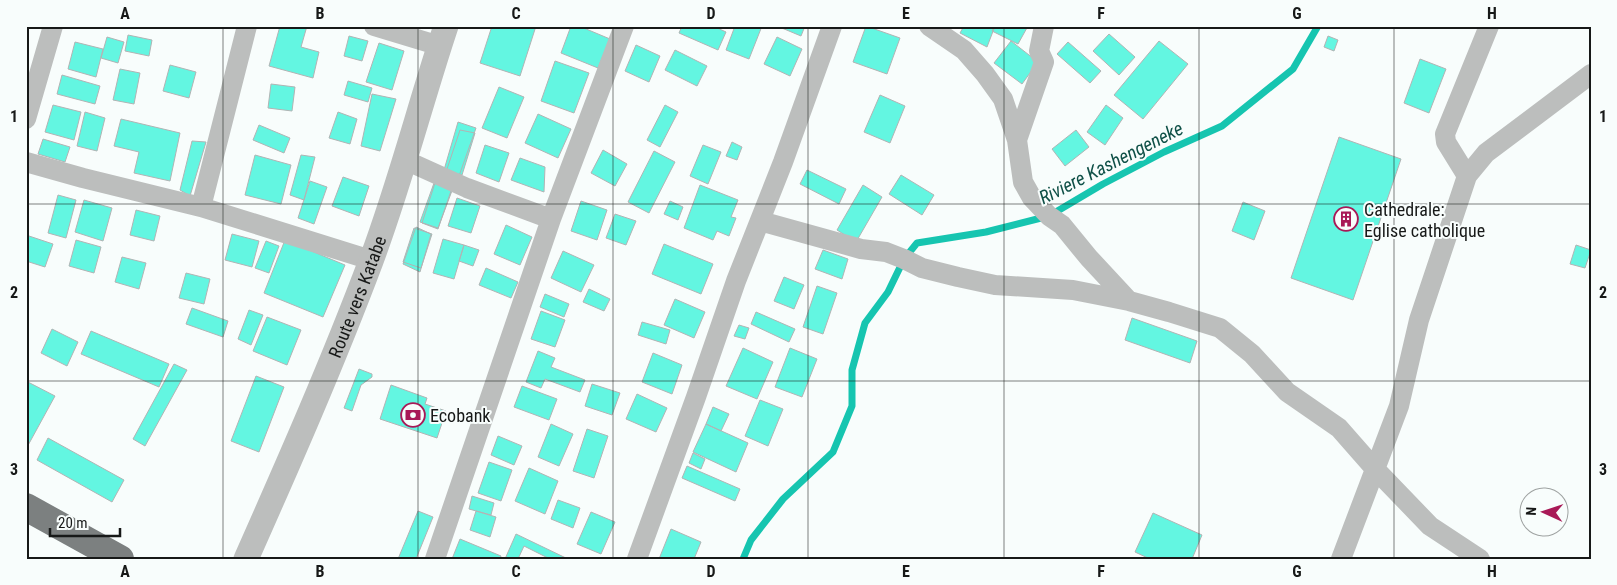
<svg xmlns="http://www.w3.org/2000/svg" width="1617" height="585" font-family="'Roboto Condensed',sans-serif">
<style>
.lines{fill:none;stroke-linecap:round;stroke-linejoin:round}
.stream{stroke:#16c5b0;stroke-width:7}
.building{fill:#63f6e1;stroke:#b1b4b4}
.minor{stroke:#bcbebd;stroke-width:20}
.tertiary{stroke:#bcbebd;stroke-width:25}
.trunk{stroke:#7c8080;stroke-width:28}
.grid{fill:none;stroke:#171918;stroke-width:1;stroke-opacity:0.55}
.labels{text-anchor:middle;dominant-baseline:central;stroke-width:4;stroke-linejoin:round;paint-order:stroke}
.poi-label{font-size:18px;fill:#171918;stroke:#f8fdfc;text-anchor:start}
.street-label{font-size:18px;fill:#171918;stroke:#f8fdfc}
.water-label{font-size:19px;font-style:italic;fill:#0f5047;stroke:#f8fdfc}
.neatline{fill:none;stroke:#171918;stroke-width:2}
.grid-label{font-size:16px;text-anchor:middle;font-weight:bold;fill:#171918}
</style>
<rect width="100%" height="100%" fill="#f8fdfc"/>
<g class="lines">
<path class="stream" d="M743,559L751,540L783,499L833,452L852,406V370L865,323L888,292L904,259L917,243L986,232L1049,216L1103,184L1164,152L1222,126L1293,69L1318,26"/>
</g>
<path class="building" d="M280,26H307L301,47L319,52L313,78L269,66Z
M492,26H536L520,76L480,63Z
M571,26H579L610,39L598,68L561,53Z
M682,26H713L726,32L718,50L679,33Z
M735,26H762L749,59L726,50Z
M777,26H805L801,36Z
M866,26L900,38L887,74L853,62Z
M964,26H995L987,47L960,33Z
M995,26H1028L1018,44L992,31Z
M1109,34L1135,57L1119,75L1093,51Z
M128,35L152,40L149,56L125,51Z
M349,36L368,41L362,61L344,56Z
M1328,36L1338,40L1334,51L1324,47Z
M107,37L124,42L118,63L101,58Z
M777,37L802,49L790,76L764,64Z
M1011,41L1038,62L1022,84L994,63Z
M1159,41L1188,64L1143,119L1114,95Z
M75,42L103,49L96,77L68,69Z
M1068,42L1101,71L1090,83L1057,54Z
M379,43L404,51L392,90L366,82Z
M636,45L660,56L649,82L625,71Z
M675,50L707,66L697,86L665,70Z
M1420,59L1446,69L1429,113L1404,103Z
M555,61L589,73L574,113L541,101Z
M170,65L196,72L189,98L163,91Z
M120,69L140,73L134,104L113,100Z
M62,75L100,86L95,104L57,94Z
M348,81L372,88L368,102L344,95Z
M271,84L295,87L292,111L268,108Z
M499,87L524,97L507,138L482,128Z
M372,94L396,99L380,151L361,146Z
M880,95L905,106L890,143L864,132Z
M53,105L81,112L74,140L45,132Z
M665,105L678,112L660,147L647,140Z
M1106,105L1123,118L1105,145L1087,132Z
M85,112L105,118L97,151L77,146Z
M338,112L357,119L350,144L329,138Z
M538,114L571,129L558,158L525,143Z
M121,119L180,133L170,181L134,173L139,152L114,146Z
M458,122L476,128L459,176L444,170Z
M259,125L290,138L284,153L253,140Z
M460,130L475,133L462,175L446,172Z
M1076,130L1089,147L1065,166L1052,149Z
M1339,137L1401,159L1353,300L1291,278Z
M43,139L70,147L65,162L38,154Z
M192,141L206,142L190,196L180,190Z
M732,142L742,147L737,160L726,156Z
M485,145L509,153L499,182L476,173Z
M703,145L721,152L708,184L690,176Z
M603,150L627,164L615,186L591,173Z
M654,151L675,162L649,213L628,202Z
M255,155L291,165L281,204L245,195Z
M301,155L315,157L304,200L290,195Z
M520,158L545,167L544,192L511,180Z
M807,170L846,189L839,204L800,184Z
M901,175L934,195L922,215L889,194Z
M343,177L369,186L359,216L332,206Z
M310,181L327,187L314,224L298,218Z
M434,183L453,188L438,228L420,222Z
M435,183L452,188L438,229L422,223Z
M700,185L738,200L731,217L736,218L729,236L717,231L713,240L684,228Z
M863,185L882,197L856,242L837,230Z
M58,195L76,200L66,238L48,233Z
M457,198L480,206L471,233L448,226Z
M84,200L112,208L103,241L75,232Z
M581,201L607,210L597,240L571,231Z
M670,201L683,207L678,220L664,214Z
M1243,202L1265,211L1254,240L1232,231Z
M136,210L160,216L154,241L130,235Z
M615,214L636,221L626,245L606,238Z
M506,225L532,237L520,265L494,254Z
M416,227L431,234L420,272L403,264Z
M414,228L432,234L421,268L403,262Z
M232,234L259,241L252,267L225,260Z
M26,235L53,244L45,267L26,261Z
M443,239L464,245L454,279L433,273Z
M76,240L101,247L94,273L69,266Z
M285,240L345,265L323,317L264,293Z
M266,241L279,246L269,273L255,268Z
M664,244L713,264L701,294L652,274Z
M464,245L479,250L473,266L459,261Z
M1576,245L1591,250L1585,268L1570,264Z
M823,250L848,259L842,279L815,269Z
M563,251L594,265L581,292L551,278Z
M122,257L146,263L139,289L115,282Z
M486,268L518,282L511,298L479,285Z
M186,273L210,279L204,304L179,298Z
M784,277L804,285L794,309L774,301Z
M817,286L837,293L823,334L803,327Z
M589,289L610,299L604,311L583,302Z
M545,294L569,304L564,317L540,307Z
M675,299L705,312L694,338L664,325Z
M192,308L228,321L223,337L186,324Z
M249,310L263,315L251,345L238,339Z
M541,311L565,320L555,347L531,339Z
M756,312L795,329L789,342L751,324Z
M267,317L301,330L287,365L253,351Z
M1132,318L1197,341L1190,363L1125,340Z
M642,322L670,330L666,344L638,335Z
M739,325L749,328L745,339L734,336Z
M52,329L78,342L67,366L41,353Z
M91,331L169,364L159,387L81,354Z
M743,348L773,362L757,399L726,386Z
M790,348L817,359L802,397L775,387Z
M538,351L555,358L551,367L585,380L580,392L545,379L541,388L526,382Z
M653,353L682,365L672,394L642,382Z
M174,364L187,370L145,446L133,439Z
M359,369L372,374V377L361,385L352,411L344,408Z
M256,376L284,387L259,452L231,441Z
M26,381L55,396L26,449Z
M592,384L620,393L612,415L585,406Z
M391,385L427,398L425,404L446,411L437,438L380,419Z
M522,386L557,399L549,420L514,407Z
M637,394L667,408L656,432L626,419Z
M760,400L783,409L768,446L745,436Z
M713,407L729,414L721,431L706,424Z
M551,424L573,434L559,466L538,457Z
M706,424L748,443L736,472L693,452Z
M587,429L608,436L594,478L573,471Z
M498,436L522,446L514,465L491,455Z
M48,438L124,480L112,502L37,460Z
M693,453L705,459L701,469L689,463Z
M489,462L512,470L501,501L478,493Z
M687,466L740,489L735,501L682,478Z
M529,468L558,481L545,514L515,501Z
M472,496L494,503L491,515L469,509Z
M558,500L580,508L573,528L551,519Z
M418,511L433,517L416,559H398Z
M476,511L496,517L490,537L470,530Z
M591,512L615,522L601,554L577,544Z
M1153,513L1202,535L1192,559H1150L1135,552Z
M671,529L701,542L694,559H659Z
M516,534L568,559H550L524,546L518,559H505Z
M460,539L501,556L500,559H452Z"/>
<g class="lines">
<path class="minor" d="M374,26L440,46
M929,26L964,50L985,74L1003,99L1017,140
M1044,26L1039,51L1044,62L1017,140L1023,182L1032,198L1049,216L1062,225L1089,258L1129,301
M26,119L53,26
M405,160L467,188L551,219
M26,162L83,178L201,207L371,260
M1467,176L1446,142L1445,134L1489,26
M201,207L247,26
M760,221L861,249L886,252L904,259L922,268L958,277L995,285L1073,290L1129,301L1169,312L1220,328L1252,354L1287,392L1339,428L1375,469L1430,526L1480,559
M435,559L551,219L624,26
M637,559L696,397L736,281L783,162L832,26
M1341,559L1399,406L1419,320L1467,176L1486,153L1591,74"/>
<path class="tertiary" id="s1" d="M246,559C290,460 333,362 371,261C400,184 420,104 446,26"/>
<path class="trunk" d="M26,507L120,559"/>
</g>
<path class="grid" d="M223,26V559M418,26V559M613,26V559M808,26V559M1004,26V559M1199,26V559M1394,26V559M26,204H1591M26,381H1591"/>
<defs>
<g id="building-ring" transform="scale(1.25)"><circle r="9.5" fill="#f8fdfc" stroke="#a81957" stroke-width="1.5"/><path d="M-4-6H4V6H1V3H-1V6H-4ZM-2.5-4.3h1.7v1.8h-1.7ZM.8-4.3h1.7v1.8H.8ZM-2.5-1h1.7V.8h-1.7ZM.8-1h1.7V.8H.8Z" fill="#a81957"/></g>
<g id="bank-ring" transform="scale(1.25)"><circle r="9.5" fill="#f8fdfc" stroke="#a81957" stroke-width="1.5"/><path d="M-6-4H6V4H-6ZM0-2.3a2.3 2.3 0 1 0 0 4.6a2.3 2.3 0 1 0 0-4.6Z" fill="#a81957"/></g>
</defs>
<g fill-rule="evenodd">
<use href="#building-ring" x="1346" y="219"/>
<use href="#bank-ring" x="413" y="415"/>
</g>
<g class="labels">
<g class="poi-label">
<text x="1364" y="209">Cathedrale:<tspan x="1364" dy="21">Eglise catholique</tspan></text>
<text x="430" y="415">Ecobank</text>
</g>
<g class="street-label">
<text stroke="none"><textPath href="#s1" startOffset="285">Route vers Katabe</textPath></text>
</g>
<g class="water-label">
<text transform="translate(1111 163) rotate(-27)">Riviere Kashengeneke</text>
</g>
</g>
<rect width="1617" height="585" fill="none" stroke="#f8fdfc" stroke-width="55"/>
<g transform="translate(1544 512) rotate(273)"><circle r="24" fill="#f8fdfc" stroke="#9ea2a1"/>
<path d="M0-4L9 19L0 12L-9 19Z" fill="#a81957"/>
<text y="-8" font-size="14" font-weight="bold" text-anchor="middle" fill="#171918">N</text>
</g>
<path d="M50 528v8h70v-8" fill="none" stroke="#171918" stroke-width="2.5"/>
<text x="58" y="528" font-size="15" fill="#171918" stroke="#f8fdfc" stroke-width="4" paint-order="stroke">20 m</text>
<rect x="28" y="28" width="1562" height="530" class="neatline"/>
<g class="grid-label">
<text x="125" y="19">A</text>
<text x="320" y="19">B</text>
<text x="516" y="19">C</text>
<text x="711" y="19">D</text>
<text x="906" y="19">E</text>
<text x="1101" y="19">F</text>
<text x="1297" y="19">G</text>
<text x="1492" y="19">H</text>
<text x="14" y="122">1</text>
<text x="1603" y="122">1</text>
<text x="14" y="298">2</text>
<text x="1603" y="298">2</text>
<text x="14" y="475">3</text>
<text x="1603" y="475">3</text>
<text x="125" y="577">A</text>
<text x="320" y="577">B</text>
<text x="516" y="577">C</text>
<text x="711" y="577">D</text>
<text x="906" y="577">E</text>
<text x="1101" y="577">F</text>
<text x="1297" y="577">G</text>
<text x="1492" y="577">H</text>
</g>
</svg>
